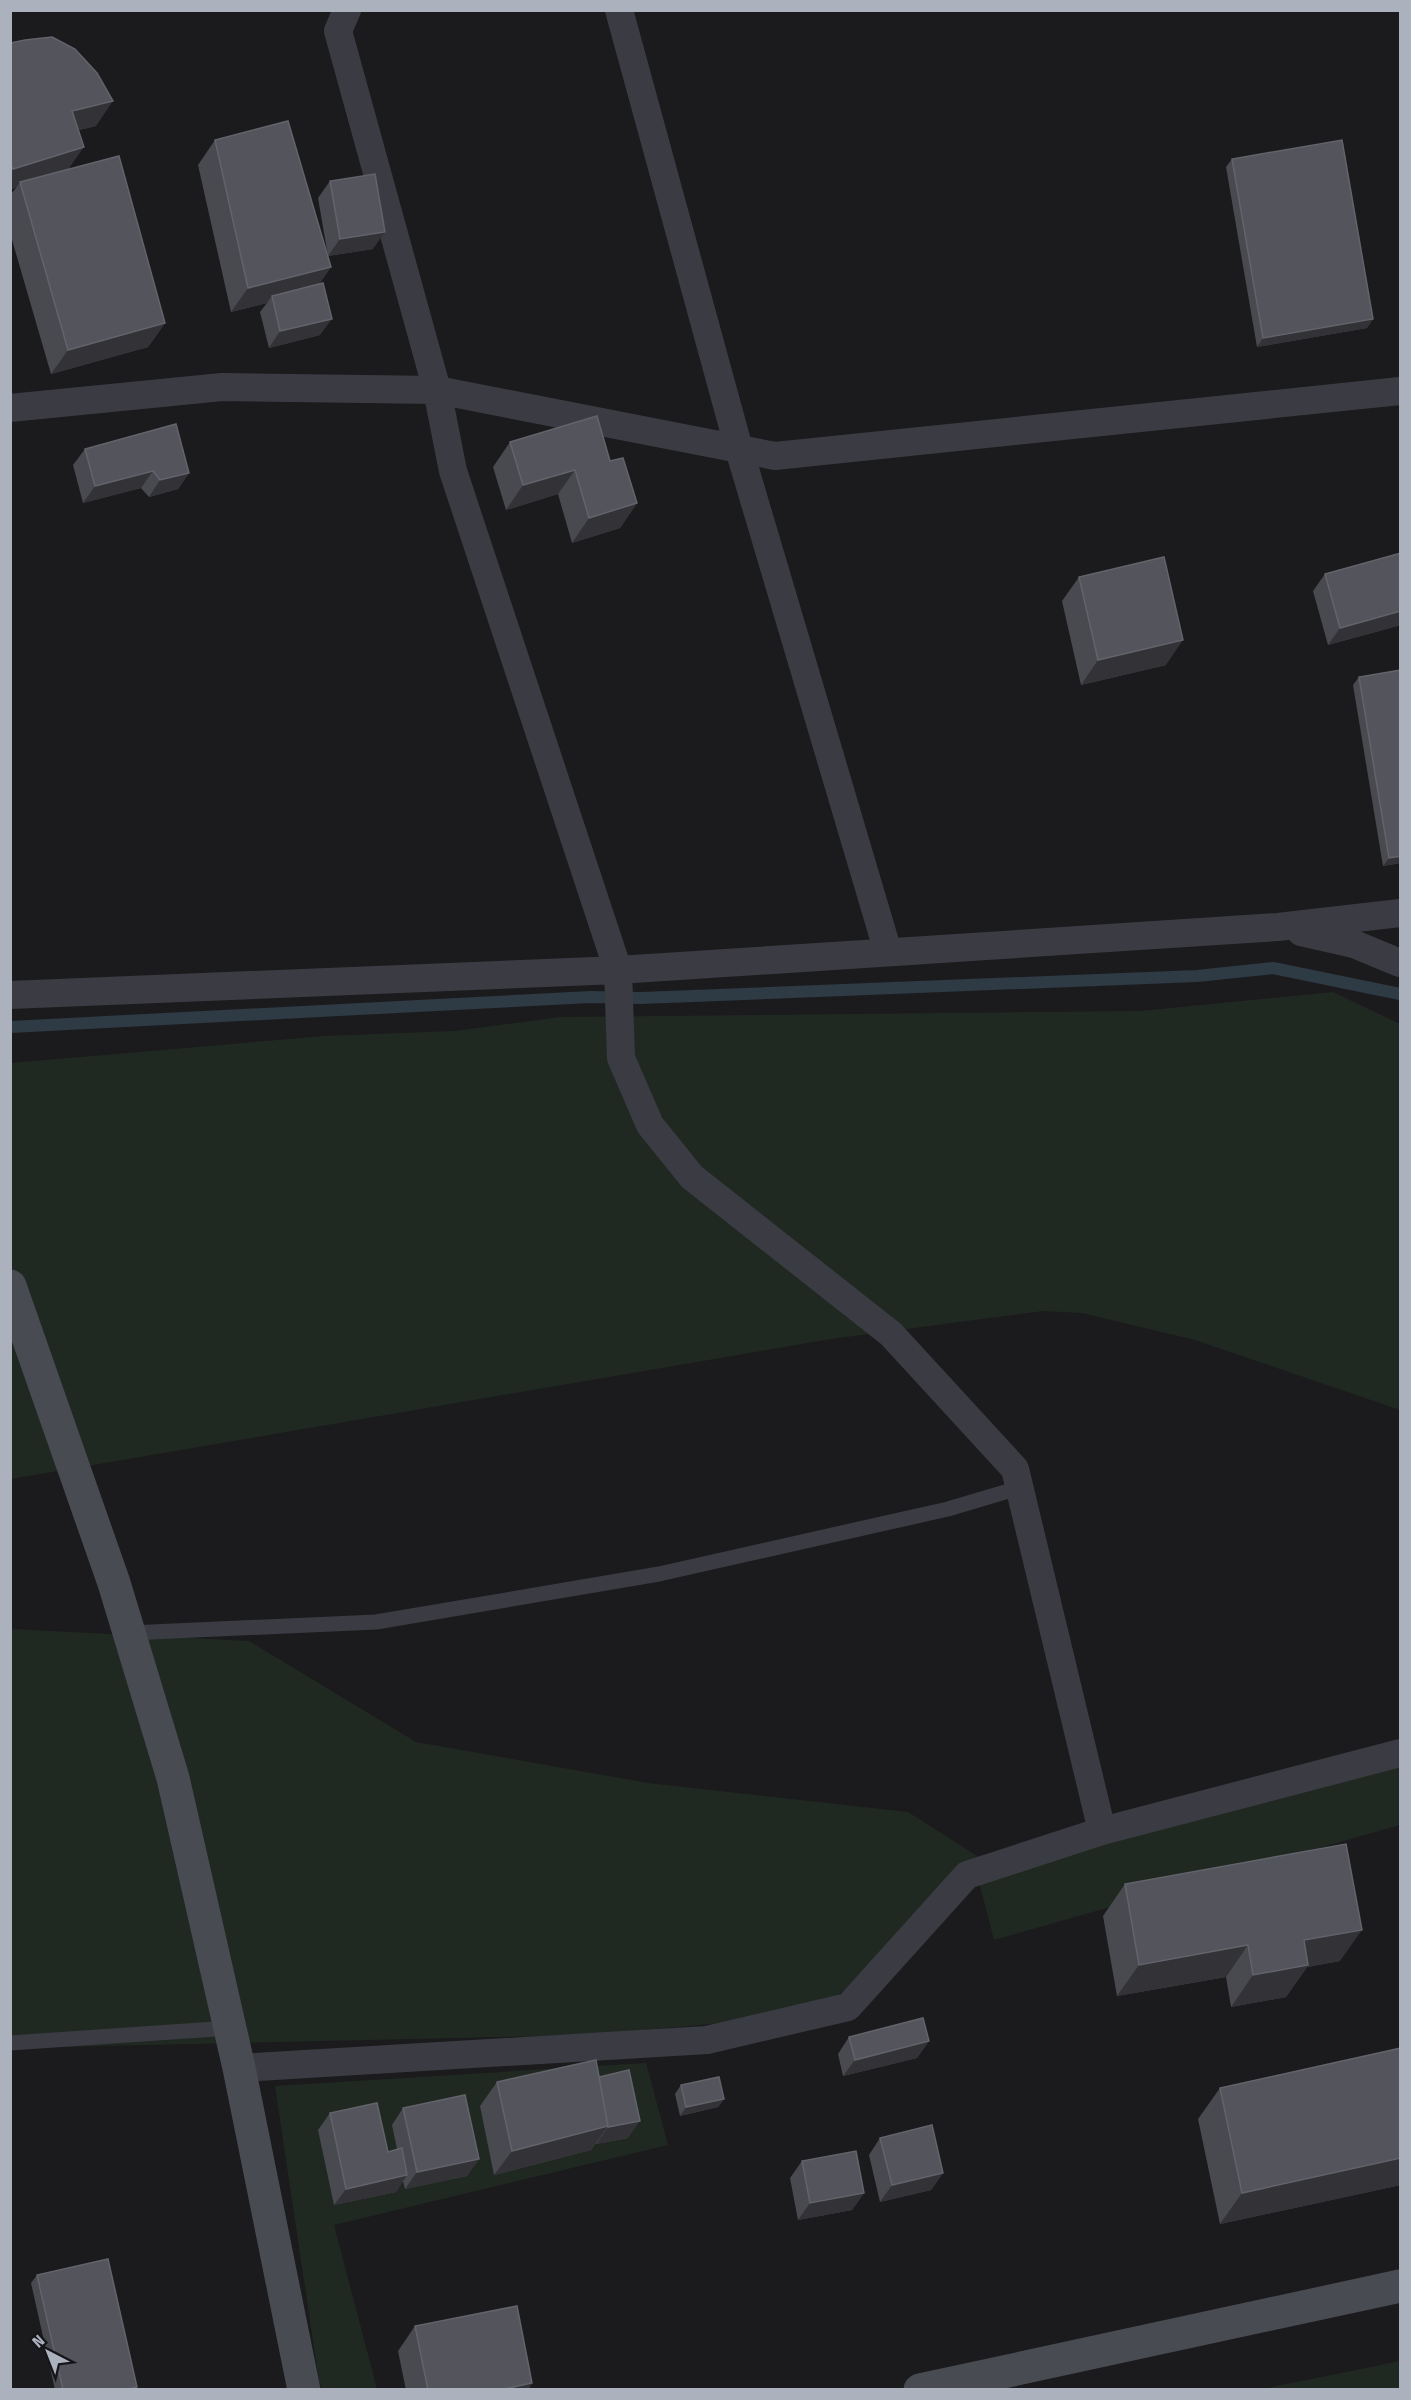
<svg xmlns="http://www.w3.org/2000/svg" width="1411" height="2400" font-family="'Fira Sans Condensed',sans-serif">
<style>
.green{fill:#202921}
.lines{fill:none;stroke-linecap:round;stroke-linejoin:round}
.stream{stroke:#2e3a44;stroke-width:12}
.lane{stroke:#3b3c43;stroke-width:15}
.street{stroke:#3b3c43;stroke-width:28}
.secondary{stroke:#494b53;stroke-width:33}
.wall{fill:#494a50}
.shaded-wall{fill:#323237}
.building{fill:#54555c;stroke:#62636b;stroke-width:1.5}
</style>
<rect width="100%" height="100%" fill="#1b1b1d"/>
<path class="green" d="M1333,992L1400,1024V1410L1195,1340L1082,1313L1043,1311L831,1339L11,1479V1063L325,1036L454,1031L561,1017L1140,1011Z
M11,1629L249,1641L416,1742L648,1783L908,1812L982,1859L911,1937L813,2015L587,2035L11,2048Z
M1400,1761V1825L994,1940L978,1878Z
M646,2063L668,2145L334,2225L377,2389H323L319,2381L275,2086Z
M1400,2361V2389H1263Z"/>
<g class="lines">
<path class="stream" d="M10,1027L591,997L641,998L1197,976L1273,968L1400,994"/>
<path class="lane" d="M129,1633L376,1622L659,1574L948,1509L1019,1488
M10,2043L230,2028"/>
<path class="street" d="M347,10L338,31L437,390L453,471L618,970L621,1058L650,1125L692,1177L891,1334L1015,1469L1102,1831
M619,10L739,449L888,952
M10,408L222,387L437,390L775,456L1400,391
M1301,932L1354,944L1400,963
M10,995L618,970L1278,927L1400,913
M239,2068L707,2040L848,2007L967,1875L1102,1831L1400,1753"/>
<path class="secondary" d="M10,1286L114,1583L173,1778L239,2068L304,2390
M920,2390L1400,2286"/>
</g>
<path class="wall" d="M10,43L96,126L79,130L69,169L165,323L148,347L51,374L10,233V195L16,188L10,189Z
M215,140L331,267L319,284L320,335L269,348L260,312L267,303L231,312L198,165Z
M1232,159L1373,319L1367,328L1257,347L1226,167Z
M330,181L373,249L328,256L318,198Z
M510,442L610,461L637,503L620,528L572,543L558,494L506,510L493,467Z
M85,449L189,473L178,489L149,497L141,488L83,503L73,465Z
M1401,553V625L1328,645L1313,591L1325,574Z
M1079,577L1166,665L1081,685L1062,601Z
M1359,677L1401,863L1383,866L1353,685Z
M1125,1884L1340,1961L1307,1967L1286,1997L1231,2007L1226,1977L1117,1996L1103,1916Z
M849,2037L929,2041L917,2058L843,2076L838,2054Z
M1401,2048V2185L1220,2224L1198,2119L1220,2088Z
M599,2077L628,2138L596,2144V2143L591,2150L494,2175L480,2106L497,2082Z
M681,2085L724,2099L718,2107L680,2116L675,2094Z
M403,2108L479,2159L467,2176L405,2189L403,2181L396,2192L334,2205L318,2130L330,2113L388,2152L397,2149L392,2125Z
M880,2138L943,2173L931,2190L880,2202L869,2155Z
M802,2161L864,2193L852,2210L798,2220L790,2178Z
M37,2275L135,2390H55L31,2283Z
M415,2326L532,2383L528,2390H406L398,2351Z"/>
<path class="shaded-wall" d="M113,101L96,126L55,136L72,111Z
M84,147L67,171L20,182L16,188L10,189V173L13,169Z
M385,232L373,249L328,256L340,239Z
M331,267L314,291L272,296L267,303L231,312L248,288Z
M332,319L320,335L269,348L280,331Z
M1373,319L1367,328L1257,347L1263,338Z
M165,323L148,347L51,374L68,350Z
M575,470L558,494L506,510L523,485Z
M153,471L141,488L83,503L95,486Z
M189,473L178,489L149,497L160,480Z
M637,503L620,528L572,543L589,518Z
M1401,611V625L1328,645L1340,628Z
M1183,640L1166,665L1081,685L1098,660Z
M1401,856V863L1383,866L1389,858Z
M1362,1930L1340,1961L1307,1967L1286,1997L1231,2007L1253,1975L1304,1940Z
M1248,1945L1226,1977L1117,1996L1139,1965Z
M929,2041L917,2058L843,2076L855,2060Z
M724,2099L718,2107L680,2116L686,2107Z
M640,2121L628,2138L596,2144L608,2127Z
M608,2126L591,2150L494,2175L512,2151Z
M1401,2158V2185L1220,2224L1242,2193Z
M479,2159L467,2176L405,2189L417,2172Z
M943,2173L931,2190L880,2202L892,2185Z
M407,2175L396,2192L334,2205L346,2189Z
M864,2193L852,2210L798,2220L810,2203Z
M532,2383L528,2390H500Z"/>
<path class="building" d="M52,37L75,49L97,73L113,101L72,111L84,147L13,169L10,162V43L25,40Z
M288,121L331,267L248,288L215,140Z
M1342,140L1373,319L1263,338L1232,159Z
M119,156L165,323L68,350L20,182Z
M375,174L385,232L340,239L330,181Z
M323,283L332,319L280,331L272,296Z
M597,416L610,461L623,458L637,503L589,518L575,470L523,485L510,442Z
M176,424L189,473L160,480L153,471L95,486L85,449Z
M1401,553V611L1340,628L1325,574Z
M1164,557L1183,640L1098,660L1079,577Z
M1401,670V856L1389,858L1359,677Z
M1346,1844L1362,1930L1304,1940L1308,1965L1253,1975L1248,1945L1139,1965L1125,1884Z
M923,2018L929,2041L855,2060L849,2037Z
M1401,2048V2158L1242,2193L1220,2088Z
M596,2060L608,2126L512,2151L497,2082Z
M629,2070L640,2121L608,2127L599,2077Z
M719,2077L724,2099L686,2107L681,2085Z
M465,2095L479,2159L417,2172L403,2108Z
M377,2103L388,2152L402,2148L407,2175L346,2189L330,2113Z
M932,2125L943,2173L892,2185L880,2138Z
M856,2151L864,2193L810,2203L802,2161Z
M108,2259L137,2387L125,2390H63L37,2275Z
M517,2306L532,2383L500,2390H428L415,2326Z"/>
<rect width="1411" height="2400" fill="none" stroke="#acb1be" stroke-width="24"/>
<g transform="translate(48 2352) rotate(318)" stroke="#161519" stroke-width="4.5" paint-order="stroke">
<path d="M0-4.5L10 22L0 15L-10 22Z" fill="#acb1be"/>
<text y="-9" font-size="16" font-weight="bold" text-anchor="middle" fill="#acb1be">N</text>
</g>
</svg>
